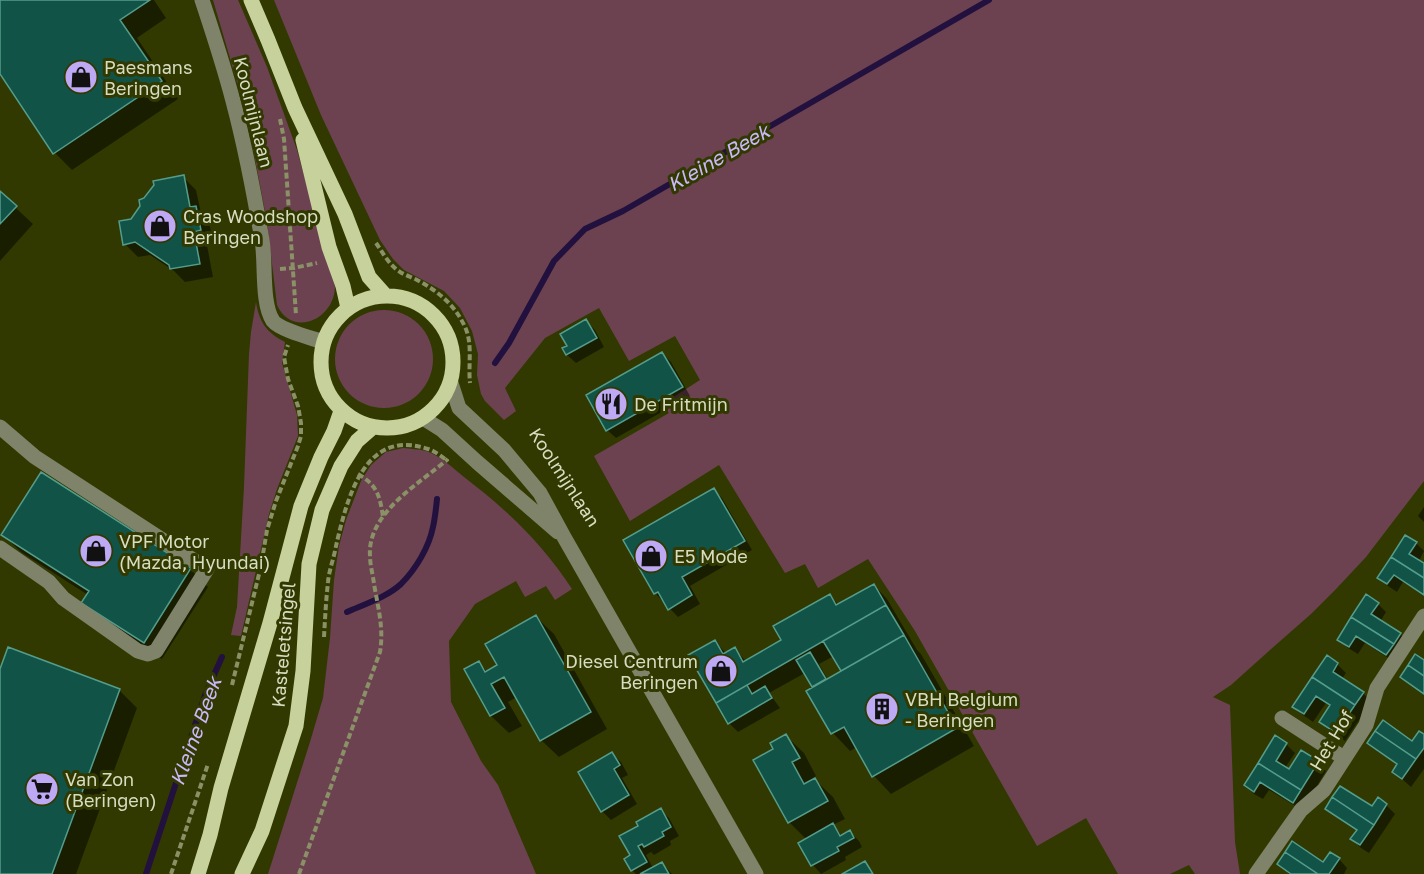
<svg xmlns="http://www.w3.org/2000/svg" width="1424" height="874" font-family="'Golos Text',sans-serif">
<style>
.green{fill:#6c4251}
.shadow{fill:#0007;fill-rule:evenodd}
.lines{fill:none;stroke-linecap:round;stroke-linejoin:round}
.stream{stroke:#22113f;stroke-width:6}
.building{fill:#115347;stroke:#549d8c;stroke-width:1.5}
.path{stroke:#8a9167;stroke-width:4;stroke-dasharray:6 3;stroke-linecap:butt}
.minor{stroke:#7e8369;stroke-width:15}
.major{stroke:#c6d19c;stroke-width:15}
.labels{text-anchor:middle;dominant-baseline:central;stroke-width:6;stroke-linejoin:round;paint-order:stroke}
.poi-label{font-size:18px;fill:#d7ddc0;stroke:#323900;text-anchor:start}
.street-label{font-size:18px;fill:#d7ddc0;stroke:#323900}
.water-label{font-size:20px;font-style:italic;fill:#cab8f8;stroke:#323900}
</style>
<rect width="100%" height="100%" fill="#323900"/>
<path class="green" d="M213,0H238L267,67L297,150L335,287C334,320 292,338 277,305L267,222L254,153L244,106Z
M274,0H1424V481L1366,557L1336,589L1311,614L1270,650L1231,685L1213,697L1230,705L1235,842L1240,874H1195L1189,865L1170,874H1118L1086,818L1037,846L915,631L868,559L818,588L805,564L785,573L719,465L630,521L594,456L669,413L661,405L700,380L675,336L629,361L599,308L545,338L505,388L516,411L504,420L485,401L481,394L477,375L478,354L472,331L460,308L444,291L404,270L393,259L380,240L321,115Z
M256,302C259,322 267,333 285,342L282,363L297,415L298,436L277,489L269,514L241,636L231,635L237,607L244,487L249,354L251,332Z
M335 359a49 49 0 1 1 98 0a49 49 0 1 1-98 0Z
M403,448C410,449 418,449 426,451C439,455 453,468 464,477C507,510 542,543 572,589L555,600L546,586L525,597L516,581L475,604L449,641L451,702L481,761L498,785L536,874H268L310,742L323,698L330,638L334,580L339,546L346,520L361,481L371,465L386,452Z"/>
<path class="shadow" d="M0,0H154L166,18L137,38L178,99L72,170L55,153L0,71Z
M183,177L196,190L201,213L209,221L213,244L207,245L213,277L185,282L174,271L150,255L138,257L125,244L132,220Z
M0,193L33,224L0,261Z
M586,321L595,330L604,347L576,363L567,355L564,349L569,346Z
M662,353L671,362L690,396L616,438L607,430Z
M41,474L190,569L208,587L162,659L100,621L88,595L21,552L3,535Z
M713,489L722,498L752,550L690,586L700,604L678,617L655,593Z
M1424,507V522L1418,516Z
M1416,543L1424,551L1419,561L1424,565V596L1403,582L1397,592L1388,586L1379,578Z
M874,585L887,599L917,650L921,654L974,746L891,794L874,776L857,747L850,751L833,733L814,688L805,673L769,693L780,708L738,732L729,723L715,642L727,654L734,649L746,661L783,640L830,596L839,605ZM834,656L843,671L828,680L819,664Z
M1378,604L1386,612L1380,622L1400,634L1409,643L1396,663L1365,643L1358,654L1348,648L1339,639Z
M536,617L554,634L607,729L559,757L541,740L517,697L508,702L522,726L509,733L491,716L466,670L478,663L488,672L499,666Z
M1337,664L1346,673L1342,679L1363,693L1371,702L1345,741L1329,730L1320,722L1330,707L1326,703L1313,722L1303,715L1294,706Z
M0,673L119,690L137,708L76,874H0Z
M786,736L804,753L816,776L813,778L833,797L845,819L833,825L842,836L850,832L859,841L862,847L845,857L846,860L821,874L813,865L800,844L807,840L789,822L775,749Z
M1424,736V769L1411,787L1394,772L1398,765L1378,751L1369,743H1412Z
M1286,744L1295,753L1285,768L1290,771L1318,763L1326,771L1302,810L1269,790L1263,799L1254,794L1246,785Z
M612,754L621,762L628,775L622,778L637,804L611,820L602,811Z
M1378,800L1386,805L1395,814L1369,853L1361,848L1352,839L1358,832L1336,817L1327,808H1372Z
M660,810L669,818L679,836L670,841L671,845L654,855L651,852L646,855L653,868L662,863L672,874H636L632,870V856L640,826Z
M1339,859L1347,868L1344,874H1289L1279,864H1324Z"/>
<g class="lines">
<path class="stream" d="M495,363L509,343L554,261L585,229L623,211L989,0
M347,612C365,604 387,597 401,584C416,569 429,547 433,527C435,518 436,509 437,499
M146,874L205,695L222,657"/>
</g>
<path class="building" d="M0,0H150L120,20L162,81L53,154L0,74Z
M184,175L190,207L196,206L201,230L194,232L200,264L170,269L169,265L135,242L123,245L119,221L131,219L140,206L139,200L144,198L154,185L153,181Z
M0,191L17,206L0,224Z
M586,319L597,338L566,355L562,348L567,346L560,334Z
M662,352L683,387L606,431L586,395Z
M41,472L191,568L144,643L81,603L89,591L1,535Z
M714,488L745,541L682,577L692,595L668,610L658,592L654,594L623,540Z
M1405,535L1417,542L1409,554L1424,563V578L1391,557Z
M1391,557L1424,578V595L1394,575L1387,584L1377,578Z
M874,584L886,605L716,703L688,655L715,640L723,654L735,647L743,662L781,640L773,626L830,594L836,605Z
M1366,594L1379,603L1371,614L1401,633L1394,644L1351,617Z
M886,605L904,635L841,671L823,641Z
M536,615L591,712L540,741L504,677L491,684L505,708L490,716L464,669L479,661L485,672L497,665L485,644Z
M1351,617L1394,644L1386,655L1356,636L1349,647L1337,640Z
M904,635L957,728L872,777L844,727L831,734L806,691Z
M8,647L120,689L52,874H0V669Z
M810,652L826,679L812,687L796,660Z
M1415,654L1424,660V676L1408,665Z
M1327,655L1338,663L1333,672L1364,692L1355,705L1312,677Z
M1408,665L1424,676V694L1400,677Z
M1312,677L1355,705L1336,733L1319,722L1330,705L1316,696L1304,714L1292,707Z
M747,685L752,694L765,686L772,698L728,724L716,703Z
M1383,720L1412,741L1419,731L1424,734V748L1416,759L1375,731Z
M1375,731L1416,759L1402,779L1392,772L1397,764L1367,743Z
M786,734L800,758L792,762L804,784L815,778L828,801L788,823L753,760L773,749L770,743Z
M1275,735L1287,743L1276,761L1289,769L1301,750L1319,761L1301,790L1258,763Z
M612,752L620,765L614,769L629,795L601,812L578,772Z
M1258,763L1301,790L1293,803L1260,782L1254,792L1244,785Z
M1340,786L1372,806L1378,797L1387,804L1374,825L1332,797Z
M1332,797L1374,825L1360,845L1350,839L1357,830L1325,809Z
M661,808L671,827L662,832L664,836L644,847L642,844L638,846L647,862L631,871L624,859L630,855L619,836L638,826L636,822Z
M833,823L840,836L850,830L854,838L837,847L839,851L811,866L798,843Z
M1292,841L1323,862L1330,852L1340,858L1329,874H1318L1285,852Z
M1285,852L1318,874H1291L1277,864Z
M865,861L873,874H842Z
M662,862L669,874H640Z"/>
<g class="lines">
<path class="path" d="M280,119L284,139L296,315
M376,243C383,253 389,265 400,272C405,275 411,277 417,280C438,291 455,305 465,327C473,344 468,365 470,383
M280,269L294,268L317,263
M358,474C377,485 380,496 383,517
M324,637C325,619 326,600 328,582C329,570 334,558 336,546C347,499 364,427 428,449C435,451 442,457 448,461
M232,685L261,566L267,530L276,501L298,446L301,436V423L298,406L288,379L284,357L288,345
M171,874L208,764
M299,874L380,652C384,629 378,607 374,584C373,575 370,565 370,556C367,513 419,484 448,459"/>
<path class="minor" d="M202,0C213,33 224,67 233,101C245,146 254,193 262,240C266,262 261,303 273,321C280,330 312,338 323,342
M451,383L459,408L504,450L540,493L564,537L756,874
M423,418L442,430L477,462L558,532
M0,427L35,457L207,569L156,651L148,654L138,651L63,598L49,582L0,548
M1282,718L1344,758
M1256,874L1301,810L1324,790L1366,725L1377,688L1424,616"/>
<path class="major" d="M251,0L268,40L295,108L345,214L369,277L385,295
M303,140L329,247L343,286L348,308
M321 362a66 66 0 1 1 132 0a66 66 0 1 1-132 0Z
M198,874L210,835L221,788L270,623L301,506L321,457L334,431L341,411
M242,874L262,831L296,726L303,671L309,564L322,510L341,466L357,441L373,427"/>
</g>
<defs>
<g id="shop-disc" transform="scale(1.725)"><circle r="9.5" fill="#bea9f4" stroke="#323900"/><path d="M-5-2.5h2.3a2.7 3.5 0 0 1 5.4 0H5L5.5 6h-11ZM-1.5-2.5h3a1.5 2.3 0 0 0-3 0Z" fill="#111"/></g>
<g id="restaurant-disc" transform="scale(1.725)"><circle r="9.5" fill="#bea9f4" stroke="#323900"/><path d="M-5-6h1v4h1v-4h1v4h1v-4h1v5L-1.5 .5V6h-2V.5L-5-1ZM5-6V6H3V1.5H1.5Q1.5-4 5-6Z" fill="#111"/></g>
<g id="building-disc" transform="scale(1.725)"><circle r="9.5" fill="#bea9f4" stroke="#323900"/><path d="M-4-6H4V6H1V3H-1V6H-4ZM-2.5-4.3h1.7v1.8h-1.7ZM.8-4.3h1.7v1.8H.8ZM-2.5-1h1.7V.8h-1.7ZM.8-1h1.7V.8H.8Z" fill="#111"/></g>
<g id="supermarket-disc" transform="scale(1.725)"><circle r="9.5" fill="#bea9f4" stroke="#323900"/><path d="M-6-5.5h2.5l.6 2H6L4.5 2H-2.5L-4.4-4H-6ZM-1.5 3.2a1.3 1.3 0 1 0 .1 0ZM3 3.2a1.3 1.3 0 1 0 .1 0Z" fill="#111"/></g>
</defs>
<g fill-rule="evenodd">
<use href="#shop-disc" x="81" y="77"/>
<use href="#shop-disc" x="160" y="226"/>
<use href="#restaurant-disc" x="611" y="404"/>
<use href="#shop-disc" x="96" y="551"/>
<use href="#shop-disc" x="651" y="556"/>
<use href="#shop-disc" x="721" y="671"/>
<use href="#building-disc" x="882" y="709"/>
<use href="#supermarket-disc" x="42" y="789"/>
</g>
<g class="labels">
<g class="poi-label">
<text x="104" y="67">Paesmans<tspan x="104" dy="21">Beringen</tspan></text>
<text x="183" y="216">Cras Woodshop<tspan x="183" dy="21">Beringen</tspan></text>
<text x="634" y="404">De Fritmijn</text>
<text x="119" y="541">VPF Motor<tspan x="119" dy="21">(Mazda, Hyundai)</tspan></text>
<text x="674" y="556">E5 Mode</text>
<text x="698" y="661" text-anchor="end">Diesel Centrum<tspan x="698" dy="21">Beringen</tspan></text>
<text x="905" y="699">VBH Belgium<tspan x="905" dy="21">- Beringen</tspan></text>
<text x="65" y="779">Van Zon<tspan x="65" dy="21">(Beringen)</tspan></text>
</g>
<g class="street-label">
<text transform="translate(254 112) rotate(76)">Koolmijnlaan</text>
<text transform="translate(565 477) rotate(57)">Koolmijnlaan</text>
<text transform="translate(283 645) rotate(-85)">Kasteletsingel</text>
<text transform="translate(1331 740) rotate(-59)">Het Hof</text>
</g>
<g class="water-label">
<text transform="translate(718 157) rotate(-30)">Kleine Beek</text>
<text transform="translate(195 731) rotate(-70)">Kleine Beek</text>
</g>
</g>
</svg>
